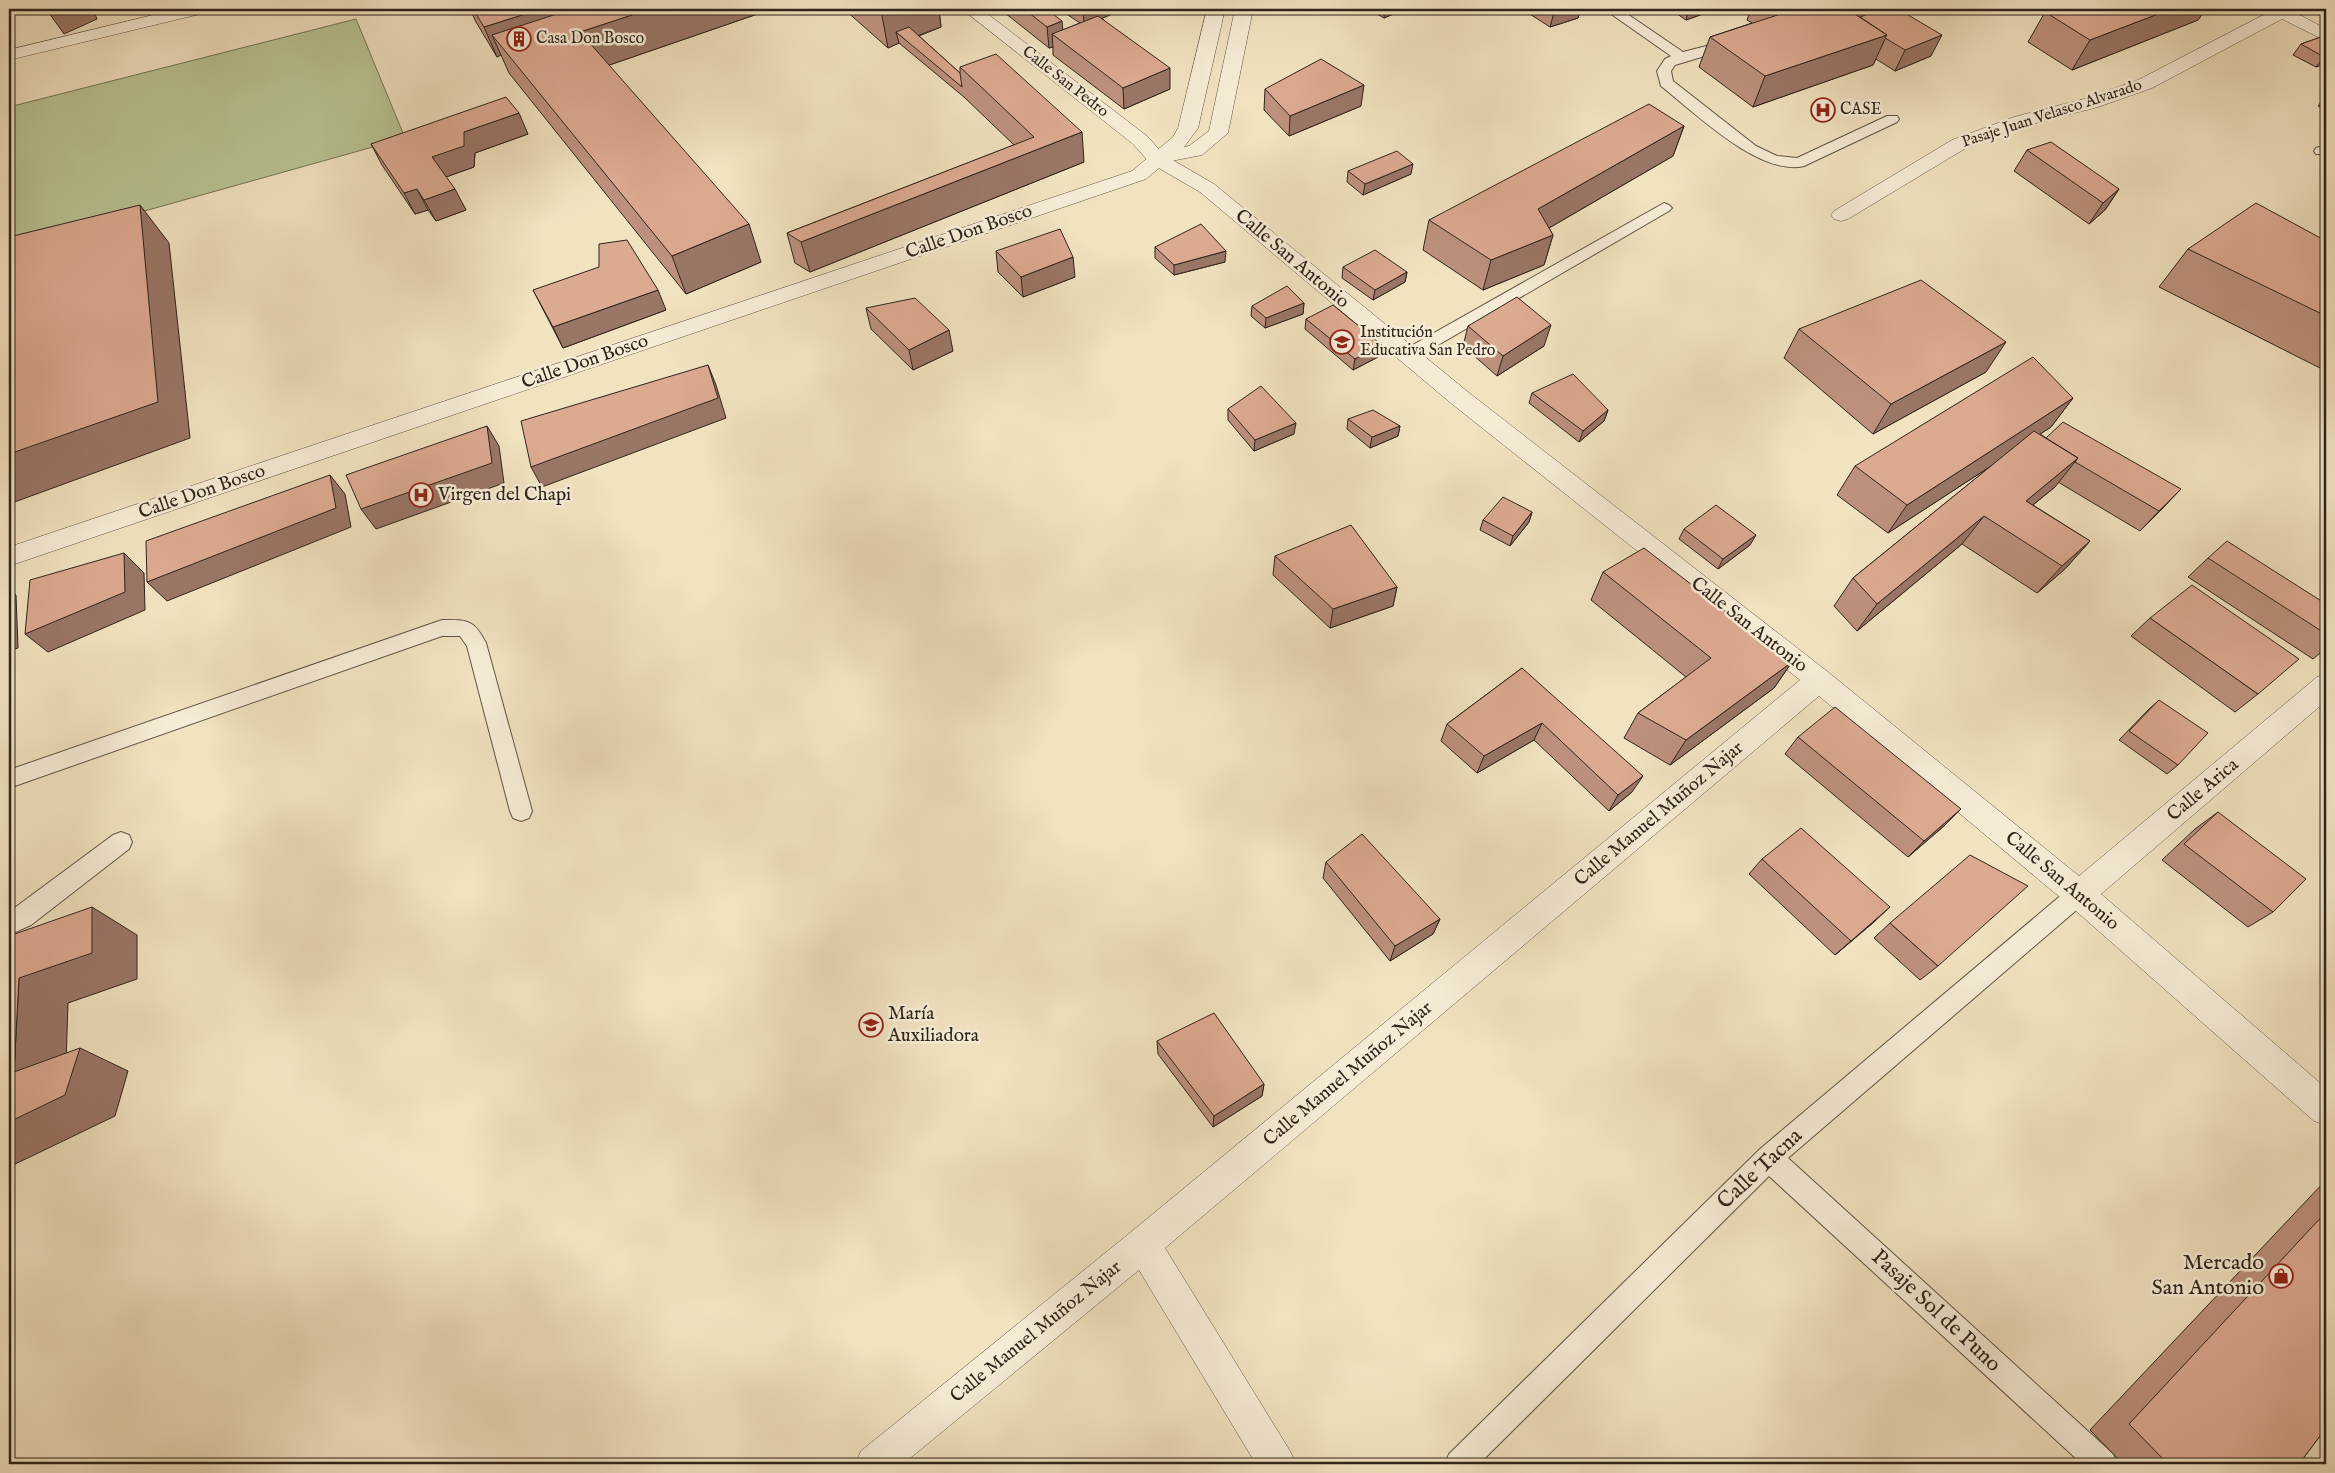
<svg xmlns="http://www.w3.org/2000/svg" width="2335" height="1473" font-family="'IM FELL English',serif">
<style>
.green{fill:#b9c393;stroke:#747457}
.lines{fill:none;stroke-linecap:round;stroke-linejoin:round}
.service-casing{stroke:#5f5444;stroke-width:2}
.minor-casing{stroke:#5f5444;stroke-width:1}
.tertiary-casing{stroke:#5f5444;stroke-width:1}
.service{fill:#f6ecd6;fill-rule:evenodd}
.minor{fill:#f6ecd6;fill-rule:evenodd}
.tertiary{fill:#f6ecd6;fill-rule:evenodd}
.wall{fill:#bd917d;stroke:#2e241b}
.shaded-wall{fill:#9a7666;stroke:#2e241b}
.building{fill:#dca991;stroke:#2e241b}
.labels{text-anchor:middle;dominant-baseline:central;stroke-width:5;stroke-linejoin:round;paint-order:stroke}
.far-poi-label{font-size:16px;fill:#2e241b;stroke:#f6ecd6;text-anchor:start}
.far-street-label{font-size:16px;fill:#2e241b;stroke:#f6ecd6}
.street-label{font-size:19px;fill:#2e241b;stroke:#f6ecd6}
.poi-label{font-size:19px;fill:#2e241b;stroke:#f6ecd6;text-anchor:start}
.near-street-label{font-size:22px;fill:#2e241b;stroke:#f6ecd6}
.near-poi-label{font-size:22px;fill:#2e241b;stroke:#f6ecd6;text-anchor:end}
</style>
<rect width="100%" height="100%" fill="#f1e2c0"/>
<filter id="stains"><feTurbulence type="fractalNoise" baseFrequency=".004" numOctaves="4"/><feColorMatrix values="0 0 0 0 .2 0 0 0 0 .09 0 0 0 0 .02 0 0 0 .5 -.17"/></filter>
<radialGradient id="worn" r=".72"><stop offset=".6" stop-color="#630" stop-opacity="0"/><stop offset="1" stop-color="#630" stop-opacity=".3"/></radialGradient>
<path class="green" d="M356,19L405,138L9,249V107Z"/>
<g class="lines">
<g class="service-casing">
<path id="service" d="M1604,9H1620L1683,52L1726,41L1731,42L1733,45L1731,48L1675,65L1671,71L1673,81L1756,146L1777,156L1797,158L1887,116H1897L1899,119L1897,122L1804,166C1760,177 1694,112 1661,86L1657,71L1665,59L1671,56Z
M2326,145V154H2316L2314,151L2316,148Z
M1664,203L1669,205L1672,208L1669,211L1414,359H1402L1399,355L1402,351Z
M442,620C467,620 474,619 486,643L532,811L529,818L521,821L513,818L510,811L467,646L460,636H442L9,788V770Z
M121,832L129,835L132,842L129,849L31,925L9,935V912L113,835Z
M2079,884L2087,887L2090,894L2087,901L1788,1158L2113,1454L2117,1464H2082L1769,1176L1479,1464H1445L1449,1454L1760,1149L2071,887Z"/>
</g>
<g class="minor-casing">
<path id="minor" d="M178,9H207L204,13L9,60V50Z
M962,9H981L1147,136L1164,155L1214,184L1468,392L1828,672L2079,876L2317,677L2326,674V701L2101,894L2326,1088V1125L2314,1121L2068,904L1819,696L1165,1248L1290,1451L1296,1464H1256L1139,1270L903,1464H855L861,1451L1131,1232L1800,680L1452,404L1200,192L1150,163L1133,144Z
M2275,9H2303L2298,14L2326,29V41L2282,19L2152,88L2098,107L2028,125L1966,148L1848,219L1841,221L1834,219L1831,215L1834,211L1952,140L2014,117L2084,99L2138,80Z"/>
</g>
<g class="tertiary-casing">
<path id="tertiary" d="M1207,9H1225L1198,128L1184,147L1189,146L1209,131L1235,9H1253L1228,133L1202,155L1166,162L1146,179L9,566V547L1132,171L1173,137L1178,128Z"/>
</g>
<use href="#service" class="service"/>
<use href="#minor" class="minor"/>
<use href="#tertiary" class="tertiary"/>
</g>
<path class="wall" d="M470,9H772L609,65L761,262L686,294L509,73L501,55L497,57L476,22Z
M844,9H939L941,27L919,36L960,73V67L1084,162L810,272L795,263L787,233L1014,145L964,97L899,43L888,48Z
M1000,9H1046L1063,30L1080,23L1059,9H1124L1102,18L1170,89L1124,109L1053,55V47L1049,48Z
M1368,9H1405L1384,18Z
M1522,9H1581L1578,18L1550,27Z
M1670,9H1717L1686,20Z
M1751,9H1898L1931,56L1895,71L1876,59L1873,65L1753,107L1699,67L1710,37L1752,23L1747,20Z
M1902,9H1915L1907,12Z
M2053,9H2206L2198,20L2072,70L2028,42L2045,12Z
M2321,37L2326,63L2316,67L2293,55L2301,44Z
M1265,89L1361,106L1289,136L1264,110Z
M2326,96V110L2318,106Z
M1684,126L1673,156L1549,228L1553,235L1544,265L1483,290L1423,250L1429,220Z
M528,134L475,153L474,167L446,177L466,210L436,221L428,210L415,214L382,165L371,144Z
M2027,150L2119,189L2105,210L2089,224L2014,171Z
M1348,171L1411,174L1363,195L1347,182Z
M2326,241V371L2159,287L2188,249Z
M1155,247L1225,262L1174,275L1155,258Z
M996,251L1075,277L1023,297L998,272Z
M1343,267L1407,272L1405,282L1373,300L1342,278Z
M533,290L666,310L563,348Z
M1304,303L1303,314L1265,328L1251,316L1252,306Z
M866,308L953,351L913,370L871,329Z
M1306,319L1382,345L1380,356L1353,370L1305,329Z
M1468,326L1544,346L1497,376L1463,346Z
M1799,329L1986,372L1873,434L1784,358Z
M1532,393L1608,410L1604,421L1579,442L1529,403Z
M2073,398L2051,427L2040,434L2162,509L2140,531L2058,482L2055,487L2033,505L2090,541L2065,569L2037,593L1962,544L1857,631L1834,606L1853,578L1991,466L1888,533L1837,495L1855,466Z
M1228,409L1294,434L1254,451L1228,420Z
M1348,419L1400,426L1398,436L1370,448L1347,429Z
M1532,512L1529,522L1510,546L1480,530L1483,520Z
M1684,529L1750,545L1718,569L1679,539Z
M1275,556L1397,587L1393,606L1330,628L1273,575Z
M2208,558L2326,604V648L2313,659L2188,577Z
M1603,572L1792,662L1774,688L1670,765L1624,738L1638,713L1686,677L1591,600Z
M2150,618L2258,694L2235,712L2131,636Z
M1522,668L1632,792L1609,811L1534,740L1477,773L1441,741L1447,724Z
M2159,700L2178,765L2167,774L2119,740L2148,710Z
M1798,737L1944,826L1908,857L1785,754Z
M2218,812L2273,912L2248,927L2162,860L2195,829Z
M1762,859L1874,922L1835,955L1749,874Z
M1326,862L1440,919L1433,934L1390,961L1323,878Z
M1890,923L1938,966L1920,980L1874,938Z
M1157,1041L1264,1084L1262,1096L1213,1127L1158,1054Z
M2326,1180V1428L2299,1464H2123L2090,1430Z"/>
<path class="shaded-wall" d="M60,9H93L97,19L64,34L49,13Z
M541,9H646L492,35L501,55L497,57L484,27Z
M650,9H772L595,70L580,32Z
M883,9H939L941,27L906,40L896,32L899,43L888,48L881,10Z
M1083,9H1124L1084,26Z
M1385,9H1405L1384,18Z
M1555,9H1581L1578,18L1550,27Z
M1689,9H1717L1686,20Z
M1791,9H1816L1769,34L1777,14Z
M1870,9H1896L1868,27L1849,16Z
M1908,9H1915L1907,12Z
M2171,9H2206L2198,20L2072,70L2090,40Z
M1062,21L1064,42L1052,34L1053,47L1049,48L1047,27Z
M1887,35L1873,65L1753,107L1765,76Z
M1942,35L1931,56L1895,71L1905,50Z
M2326,56V63L2316,67L2324,57Z
M1170,68V89L1124,109L1123,88Z
M1364,85L1361,106L1289,136L1290,116Z
M519,113L528,134L475,153L474,167L443,178L432,157L464,132Z
M1684,126L1673,156L1530,239L1538,209Z
M1082,132L1084,162L810,272L801,242Z
M1413,164L1411,174L1363,195L1365,184Z
M417,189L428,210L415,214L404,193Z
M455,189L466,210L436,221L424,200Z
M2119,189L2105,210L2089,224L2103,203Z
M140,205L169,243L190,438L9,504V454Z
M749,224L761,262L686,294L672,256Z
M1553,235L1544,265L1483,290L1491,260Z
M1226,251L1225,262L1174,275V265Z
M1073,257L1075,277L1023,297L1021,277Z
M1407,272L1405,282L1373,300L1375,290Z
M658,290L666,310L563,348L553,327Z
M1304,303L1303,314L1265,328L1266,318Z
M1551,325L1544,346L1497,376L1503,356Z
M949,330L953,351L913,370L909,350Z
M2006,342L1986,372L1873,434L1891,404Z
M1382,345L1380,356L1353,370L1355,359Z
M708,365L716,385L726,418L542,487L531,467Z
M2073,398L2051,427L1888,533L1907,505Z
M1608,410L1604,421L1579,442L1583,431Z
M1296,423L1294,434L1254,451L1255,440Z
M487,426L499,446L504,483L376,529L361,509Z
M1400,426L1398,436L1370,448L1372,437Z
M2078,458L2055,487L2003,529L2026,501Z
M330,475L345,494L351,527L167,601L147,582Z
M2181,489L2162,509L2140,531L2159,511Z
M1532,512L1529,522L1510,546L1513,536Z
M1984,516L1962,544L1857,631L1877,604Z
M1756,535L1750,545L1718,569L1723,559Z
M2090,541L2065,569L2037,593L2062,566Z
M124,553L144,573L145,610L48,652L25,634Z
M1397,587L1393,606L1330,628L1333,609Z
M9,589L16,595L18,648L9,651Z
M1792,662L1774,688L1670,765L1686,740Z
M1542,723L1534,740L1477,773L1484,756Z
M1643,776L1632,792L1609,811L1618,795Z
M1961,809L1944,826L1908,857L1924,841Z
M92,907L137,935V979L68,1003L65,1094L14,1072L19,978Z
M1890,907L1874,922L1835,955L1851,941Z
M1440,919L1433,934L1390,961L1395,946Z
M80,1048L128,1071L115,1116L9,1167V1122Z
M1264,1084L1262,1096L1213,1127L1214,1116Z"/>
<path class="building" d="M48,9H60L49,13Z
M473,9H541L484,27Z
M572,9H650L580,32L749,224L672,256L492,35Z
M1024,9H1046L1062,21L1047,27Z
M1769,9H1791L1777,14Z
M1796,9H1847L1887,35L1765,76L1710,37Z
M1847,9H1870L1855,14Z
M1882,9H1898L1942,35L1905,50L1885,38L1887,35L1860,17Z
M2053,9H2171L2090,40L2045,12Z
M1098,16L1170,68L1123,88L1052,34Z
M909,27L960,73L962,87L896,32Z
M2321,37L2326,40V56L2324,57L2301,44Z
M996,54L1082,132L801,242L787,233L1034,137L960,67Z
M1321,59L1364,85L1290,116L1265,89Z
M506,97L519,113L464,132V146L432,157L455,189L424,200L417,189L404,193L371,144Z
M1649,104L1684,126L1538,209L1553,235L1491,260L1429,220Z
M2051,142L2119,189L2103,203L2027,150Z
M1397,151L1413,164L1365,184L1348,171Z
M2256,203L2326,241V316L2188,249Z
M140,205L158,402L9,454V237Z
M1201,224L1226,251L1174,265L1155,247Z
M1060,229L1073,257L1021,277L996,251Z
M627,240L658,290L553,327L533,290L599,267V244Z
M1375,250L1407,272L1375,290L1343,267Z
M1921,280L2006,342L1891,404L1799,329Z
M1287,286L1304,303L1266,318L1252,306Z
M1517,297L1551,325L1503,356L1468,326Z
M915,298L949,330L909,350L866,308Z
M1333,305L1382,345L1355,359L1306,319Z
M2033,357L2073,398L1907,505L1855,466Z
M708,365L718,398L531,467L521,421Z
M1573,374L1608,410L1583,431L1532,393Z
M1261,386L1296,423L1255,440L1228,409Z
M1373,410L1400,426L1372,437L1348,419Z
M2063,422L2181,489L2159,511L2075,462L2078,458L2046,438Z
M487,426L492,463L361,509L346,475Z
M2034,431L2078,458L2026,501L2090,541L2062,566L1984,516L1877,604L1853,578Z
M330,475L336,508L147,582L146,541Z
M1503,497L1532,512L1513,536L1483,520Z
M1716,505L1756,535L1723,559L1684,529Z
M1351,525L1397,587L1333,609L1275,556Z
M2227,541L2326,604V634L2208,558Z
M1644,548L1792,662L1686,740L1638,713L1711,658L1603,572Z
M124,553L125,592L25,634L30,580Z
M2192,585L2299,659L2258,694L2150,618Z
M1522,668L1643,776L1618,795L1542,723L1484,756L1447,724Z
M2159,700L2208,733L2178,765L2129,731Z
M1835,707L1961,809L1924,841L1798,737Z
M2218,812L2306,879L2273,912L2184,844Z
M1801,828L1890,907L1851,941L1762,859Z
M1362,834L1440,919L1395,946L1326,862Z
M1970,855L2028,886L1938,966L1890,923Z
M92,907V953L19,978L14,1072L80,1048L65,1095L9,1122V936Z
M1214,1013L1264,1084L1214,1116L1157,1041Z
M2326,1212V1428L2299,1464H2168L2129,1424Z"/>
<defs>
<g id="building-ring" transform="scale(1.25)"><circle r="9.5" fill="#f6ecd6" stroke="#8f2418" stroke-width="1.5"/><path d="M-4-6H4V6H1V3H-1V6H-4ZM-2.5-4.3h1.7v1.8h-1.7ZM.8-4.3h1.7v1.8H.8ZM-2.5-1h1.7V.8h-1.7ZM.8-1h1.7V.8H.8Z" fill="#8f2418"/></g>
<g id="hospital-ring" transform="scale(1.25)"><circle r="9.5" fill="#f6ecd6" stroke="#8f2418" stroke-width="1.5"/><path d="M-5-5h3v3.5h4V-5h3V5h-3V1.5h-4V5h-3Z" fill="#8f2418"/></g>
<g id="school-ring" transform="scale(1.25)"><circle r="9.5" fill="#f6ecd6" stroke="#8f2418" stroke-width="1.5"/><path d="M0-5L7-2L0 1L-7-2ZM-4 1L0 2.5L4 1V4Q0 6-4 4Z" fill="#8f2418"/></g>
<g id="university-ring" transform="scale(1.25)"><circle r="9.5" fill="#f6ecd6" stroke="#8f2418" stroke-width="1.5"/><path d="M0-5L7-2L0 1L-7-2ZM-4 1L0 2.5L4 1V4Q0 6-4 4Z" fill="#8f2418"/></g>
<g id="shop-ring" transform="scale(1.25)"><circle r="9.5" fill="#f6ecd6" stroke="#8f2418" stroke-width="1.5"/><path d="M-5-2.5h2.3a2.7 3.5 0 0 1 5.4 0H5L5.5 6h-11ZM-1.5-2.5h3a1.5 2.3 0 0 0-3 0Z" fill="#8f2418"/></g>
</defs>
<g fill-rule="evenodd">
<use href="#building-ring" x="519" y="39"/>
<use href="#hospital-ring" x="1823" y="110"/>
<use href="#school-ring" x="1342" y="342"/>
<use href="#hospital-ring" x="421" y="495"/>
<use href="#university-ring" x="871" y="1025"/>
<use href="#shop-ring" x="2281" y="1276"/>
</g>
<g class="labels">
<g class="far-poi-label">
<text x="536" y="39">Casa Don Bosco</text>
<text x="1840" y="110">CASE</text>
<text x="1360" y="333">Institución<tspan x="1360" dy="18">Educativa San Pedro</tspan></text>
</g>
<g class="far-street-label">
<text transform="translate(1065 82) rotate(38)">Calle San Pedro</text>
<text transform="translate(2052 114) rotate(-18)">Pasaje Juan Velasco Alvarado</text>
</g>
<g class="street-label">
<text transform="translate(969 232) rotate(-19)">Calle Don Bosco</text>
<text transform="translate(1292 259) rotate(40)">Calle San Antonio</text>
<text transform="translate(585 362) rotate(-19)">Calle Don Bosco</text>
<text transform="translate(202 492) rotate(-19)">Calle Don Bosco</text>
<text transform="translate(1749 625) rotate(38)">Calle San Antonio</text>
<text transform="translate(2203 790) rotate(-40)">Calle Arica</text>
<text transform="translate(1659 814) rotate(-40)">Calle Manuel Muñoz Najar</text>
<text transform="translate(2062 881) rotate(40)">Calle San Antonio</text>
<text transform="translate(1348 1074) rotate(-40)">Calle Manuel Muñoz Najar</text>
<text transform="translate(1036 1332) rotate(-39)">Calle Manuel Muñoz Najar</text>
</g>
<g class="poi-label">
<text x="438" y="495">Virgen del Chapi</text>
<text x="888" y="1014">María<tspan x="888" dy="22">Auxiliadora</tspan></text>
</g>
<g class="near-street-label">
<text transform="translate(1760 1169) rotate(-43)">Calle Tacna</text>
<text transform="translate(1936 1311) rotate(43)">Pasaje Sol de Puno</text>
</g>
<g class="near-poi-label">
<text x="2264" y="1263">Mercado<tspan x="2264" dy="25">San Antonio</tspan></text>
</g>
</g>
<rect width="2335" height="1473" fill="none" stroke="#f1e2c0" stroke-width="30"/>
<rect x="10" y="10" width="2315" height="1453" fill="none" stroke="#2e241b" stroke-width="2.5"/>
<rect x="15" y="15" width="2305" height="1443" fill="none" stroke="#2e241b"/>
<rect width="100%" height="100%" filter="url(#stains)"/>
<rect width="100%" height="100%" fill="url(#worn)"/>
</svg>
